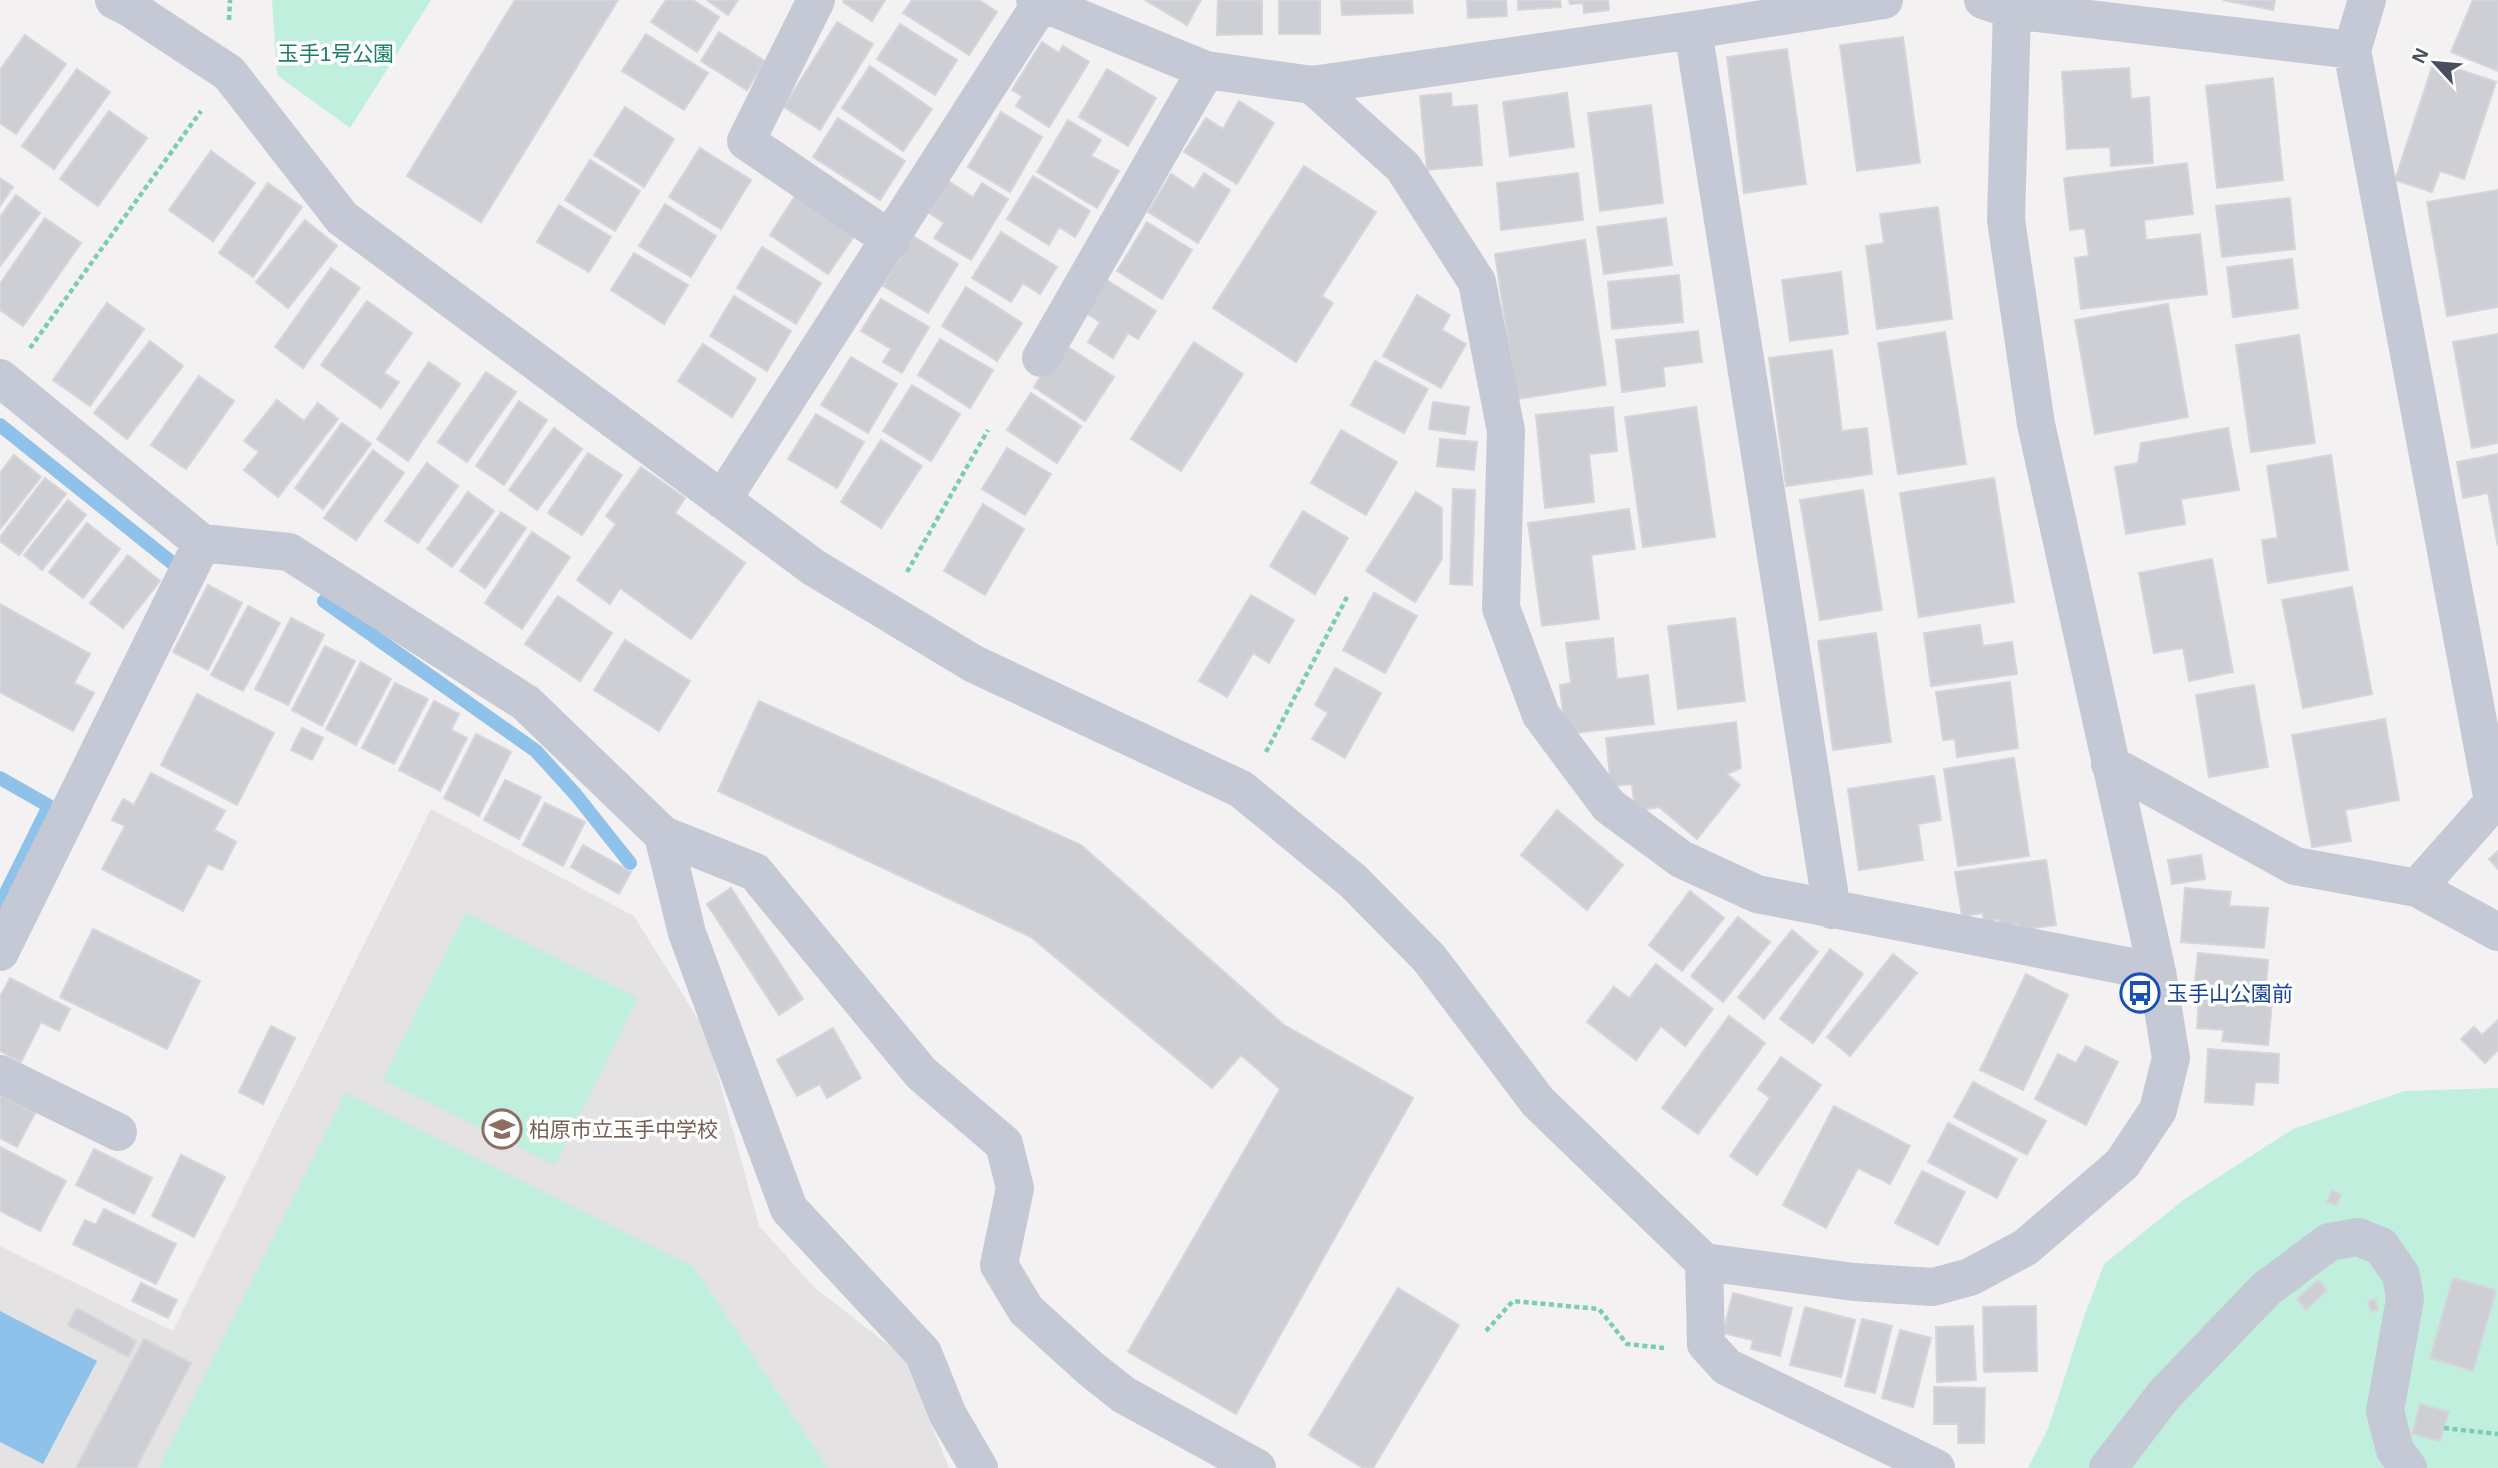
<svg xmlns="http://www.w3.org/2000/svg" width="2498" height="1468" font-family="Helvetica,'Noto Sans JP',sans-serif">
<style>
.education{fill:#e4e2e3}
.green{fill:#c1efdd}
.water{fill:#8fc2ea}
.lines{fill:none;stroke-linecap:round;stroke-linejoin:round}
.stream{stroke:#8fc2ea;stroke-width:14}
.building{fill:#cecfd5;stroke:#d5d5dc;stroke-width:2}
.path{stroke:#79ccb7;stroke-width:4.5;stroke-dasharray:5 3.5;stroke-linecap:butt}
.minor{stroke:#c5c9d5;stroke-width:38}
.labels{text-anchor:middle;dominant-baseline:central;stroke-width:7;stroke-linejoin:round;paint-order:stroke}
.park-label{font-size:21px;fill:#1a7f64;stroke:#fff}
.transit-label{font-size:21px;fill:#164399;stroke:#fff;text-anchor:start}
.education-label{font-size:21px;fill:#785e54;stroke:#fff;text-anchor:start}
</style>
<rect width="100%" height="100%" fill="#f3f1f1"/>
<path class="education" d="M431,809L634,916L706,1032L759,1226L815,1288L904,1357L949,1468H0V1246L173,1331Z"/>
<path class="green" d="M272,0H431L350,128L277,75Z
M465,913L638,998L555,1165L383,1080Z
M2498,1088V1468H2028L2048,1429L2084,1317L2104,1264L2186,1198L2293,1129L2405,1091Z
M345,1093L694,1267L828,1468H159Z"/>
<path class="water" d="M0,1311L97,1361L43,1464L0,1442Z"/>
<g class="lines">
<path class="stream" d="M0,425L171,562
M324,601L536,751L576,795L630,863
M0,778L49,806L0,905"/>
</g>
<path class="building" d="M515,0H618L481,222L407,176Z
M666,0H693L719,17L697,52L651,22Z
M707,0H738L728,15Z
M845,0H885L872,21L843,2Z
M912,0H979L997,12L969,55L903,13Z
M1145,0H1201L1187,25Z
M1218,0H1262V34L1217,35Z
M1279,0H1320V34H1279Z
M1341,0H1412L1413,13L1342,15Z
M1467,0H1506L1507,16L1468,18Z
M1518,0H1560L1561,7L1518,10Z
M1569,0H1608L1609,10L1584,13L1583,3L1570,4Z
M2223,0H2275L2273,10Z
M2473,0H2498V71L2451,52Z
M837,22L873,44L820,130L784,107Z
M900,24L957,60L935,95L877,59Z
M719,32L765,61L747,90L701,61Z
M646,34L708,73L684,110L622,71Z
M25,35L66,64L16,134L0,123V70Z
M1903,37L1920,163L1857,171L1840,45Z
M1042,42L1059,53L1063,46L1089,62L1049,127L1016,106L1022,96L1012,90Z
M1787,49L1806,184L1744,193L1727,57Z
M2434,61L2496,82L2464,179L2440,171L2432,192L2395,180Z
M870,66L932,109L903,151L842,108Z
M2129,68L2131,99L2149,97L2153,163L2111,166L2110,147L2067,149L2062,72Z
M77,69L110,92L54,169L22,146Z
M1107,69L1156,98L1128,146L1079,117Z
M2273,78L2283,180L2217,188L2206,86Z
M1451,93L1452,107L1477,105L1482,165L1427,170L1420,96Z
M1567,93L1574,147L1510,156L1503,102Z
M1239,101L1274,123L1237,184L1184,152L1206,118L1223,129Z
M1651,105L1663,203L1600,211L1588,113Z
M625,107L674,139L644,187L594,155Z
M109,111L147,138L98,206L60,179Z
M1001,112L1042,137L1010,192L968,167Z
M838,118L905,161L880,200L813,157Z
M1068,120L1101,140L1091,156L1119,171L1097,208L1037,172Z
M700,148L751,180L721,229L669,197Z
M211,151L255,183L213,241L169,210Z
M590,160L640,191L615,231L565,200Z
M2187,163L2193,214L2144,220L2146,240L2200,234L2207,294L2081,309L2075,258L2089,256L2085,228L2070,230L2064,178Z
M1304,166L1376,212L1322,296L1333,303L1296,362L1213,308Z
M1204,173L1230,190L1198,243L1148,212L1171,174L1194,189Z
M1578,173L1583,220L1501,230L1497,183Z
M1033,176L1090,211L1075,237L1059,227L1049,245L1007,219Z
M0,178L13,187L0,206Z
M948,181L973,197L982,183L1008,199L971,260L934,238L944,223L929,213Z
M268,183L302,207L253,277L219,253Z
M2498,190V307L2447,316L2427,202Z
M16,195L40,213L0,266V217Z
M795,196L855,235L828,274L770,235Z
M2290,198L2295,249L2222,257L2216,206Z
M665,204L716,236L691,277L639,246Z
M559,205L611,237L589,272L537,242Z
M1938,207L1952,319L1877,329L1866,246L1884,243L1880,214Z
M45,218L81,243L23,326L0,310V284Z
M1666,218L1672,265L1604,274L1597,227Z
M305,220L337,246L288,308L256,282Z
M1147,222L1192,250L1162,299L1117,271Z
M1001,232L1057,267L1040,294L1023,283L1011,302L972,278Z
M913,236L958,264L928,313L883,286Z
M1585,240L1606,385L1517,399L1495,254Z
M762,247L821,283L796,324L737,288Z
M634,253L688,285L664,324L611,290Z
M2292,259L2298,308L2233,317L2227,267Z
M331,268L360,288L303,368L275,347Z
M1841,272L1848,334L1790,341L1782,280Z
M1679,275L1683,322L1612,329L1608,282Z
M1105,279L1156,311L1138,339L1128,333L1113,358L1088,342L1100,322L1083,311Z
M966,287L1022,323L997,361L942,326Z
M1417,295L1450,315L1442,330L1466,344L1441,388L1383,356Z
M734,296L791,331L767,371L710,336Z
M881,299L929,327L902,373L883,362L891,349L861,331Z
M367,301L412,333L384,373L399,382L381,408L321,365Z
M107,303L144,329L90,406L53,380Z
M2168,304L2188,417L2095,434L2075,320Z
M1698,331L1702,362L1663,367L1665,386L1622,392L1616,340Z
M1945,332L1966,464L1898,474L1878,343Z
M2498,334V443L2472,448L2453,342Z
M2299,335L2315,443L2251,452L2236,345Z
M940,339L993,370L970,408L918,375Z
M150,341L183,366L127,439L94,413Z
M1194,342L1243,374L1181,471L1131,439Z
M1062,343L1114,377L1085,421L1034,387Z
M703,344L756,379L732,417L678,381Z
M1832,350L1842,431L1867,428L1872,474L1786,486L1769,358Z
M851,357L897,384L868,433L821,405Z
M1375,361L1428,389L1404,433L1351,405Z
M429,362L460,384L408,461L377,439Z
M486,372L516,392L467,462L438,442Z
M199,376L234,401L186,469L151,445Z
M912,385L960,414L931,461L883,431Z
M1031,393L1081,426L1057,463L1007,430Z
M277,400L304,421L318,403L338,419L278,497L244,470L259,452L244,441Z
M519,401L547,420L504,485L476,466Z
M1433,402L1469,407L1465,434L1429,429Z
M1613,407L1617,451L1589,454L1594,502L1545,508L1536,415Z
M1696,407L1715,537L1643,547L1625,417Z
M816,414L864,442L837,488L788,459Z
M342,423L371,444L323,509L295,488Z
M554,428L582,449L537,510L509,490Z
M2228,428L2239,490L2181,499L2185,524L2126,534L2115,467L2138,463L2141,443Z
M1341,430L1397,462L1366,515L1311,483Z
M1440,439L1477,442L1474,470L1437,466Z
M881,440L922,466L881,528L841,502Z
M1007,448L1051,474L1025,515L982,489Z
M373,450L404,473L356,540L324,518Z
M588,453L622,475L582,535L548,513Z
M2498,454V546L2488,493L2463,498L2457,462Z
M14,455L41,477L0,529V473Z
M2331,455L2348,570L2268,583L2262,540L2278,538L2267,466Z
M427,463L458,486L418,543L385,521Z
M641,467L685,498L675,513L745,563L691,639L620,588L610,604L577,580L616,524L606,516Z
M45,478L66,494L19,555L0,541V537Z
M1994,478L2014,602L1919,617L1900,493Z
M1453,489L1475,490L1472,585L1450,584Z
M1863,490L1882,610L1820,620L1800,500Z
M468,492L494,511L452,567L427,549Z
M1416,492L1442,508V559L1415,602L1366,571Z
M68,500L86,515L42,570L24,555Z
M983,504L1024,529L985,595L944,571Z
M1629,509L1635,549L1591,555L1599,619L1542,626L1528,523Z
M1303,511L1348,538L1315,594L1270,566Z
M501,512L526,528L485,588L460,571Z
M87,523L120,549L83,598L49,572Z
M532,532L570,557L522,629L485,603Z
M128,555L160,581L123,628L90,603Z
M2212,559L2233,672L2189,681L2183,648L2154,653L2139,573Z
M208,585L242,603L208,670L173,652Z
M2352,587L2372,694L2303,708L2282,600Z
M1374,593L1417,616L1385,673L1343,650Z
M1251,595L1294,620L1269,663L1253,653L1227,697L1199,681Z
M558,596L612,633L580,681L525,644Z
M0,604L90,654L74,683L94,693L73,731L0,692Z
M248,606L280,623L243,691L211,675Z
M291,618L324,635L288,705L255,689Z
M1735,618L1745,701L1678,709L1668,626Z
M1980,625L1983,646L2012,642L2017,674L1931,686L1924,633Z
M1876,633L1891,742L1833,750L1818,641Z
M1613,638L1617,679L1648,675L1654,724L1565,734L1560,685L1571,683L1566,643Z
M625,640L690,681L659,731L594,690Z
M325,646L355,661L322,726L292,710Z
M361,662L391,679L356,745L326,729Z
M1335,668L1381,693L1345,758L1312,739L1328,713L1315,705Z
M2010,682L2018,748L1957,757L1955,739L1943,740L1936,692Z
M395,683L428,699L394,764L362,748Z
M2254,685L2268,767L2209,777L2196,695Z
M197,694L274,733L237,805L161,765Z
M434,701L459,714L451,730L467,738L440,791L399,770Z
M759,701L1081,845L1284,1025L1413,1098L1236,1414L1128,1352L1280,1089L1241,1055L1212,1088L1031,937L718,791Z
M2385,719L2399,800L2345,810L2351,841L2312,847L2292,735Z
M1736,722L1741,768L1727,774L1740,785L1697,839L1659,807L1635,811L1632,784L1611,786L1606,738Z
M302,728L323,738L312,760L291,750Z
M476,734L511,752L479,816L444,798Z
M2014,758L2029,856L1958,866L1944,769Z
M151,773L225,811L214,830L236,842L222,870L208,864L183,911L102,869L125,826L112,820L123,799L134,805Z
M1934,776L1941,820L1918,824L1923,860L1859,870L1848,789Z
M505,780L541,797L519,839L484,820Z
M545,803L585,822L563,866L523,845Z
M1557,810L1623,865L1587,910L1521,855Z
M583,845L631,872L619,894L571,867Z
M2498,851V869L2489,859Z
M2201,855L2205,879L2172,884L2168,860Z
M2046,860L2056,925L2019,930L2018,924L2000,927L1999,919L1984,922L1983,913L1962,916L1955,872Z
M731,888L803,999L779,1015L707,904Z
M2185,888L2231,892L2229,906L2268,908L2264,948L2181,942Z
M1690,891L1724,918L1682,971L1649,945Z
M1738,917L1770,942L1723,1002L1691,976Z
M93,929L200,981L167,1049L60,997Z
M1792,930L1818,952L1764,1019L1738,997Z
M1830,949L1863,974L1813,1043L1780,1019Z
M2198,953L2268,960L2265,997L2194,990Z
M1893,954L1917,973L1850,1056L1827,1037Z
M1656,964L1713,1009L1685,1046L1661,1026L1636,1060L1587,1022L1614,987L1629,998Z
M2026,974L2068,995L2023,1090L1980,1070Z
M10,978L70,1009L59,1031L41,1022L21,1062L0,1051V997Z
M2199,996L2272,1002L2268,1045L2222,1041L2224,1030L2197,1028Z
M1729,1016L1765,1043L1698,1134L1662,1108Z
M2498,1020V1050L2485,1063L2461,1039L2474,1027L2482,1035Z
M271,1026L295,1038L263,1104L239,1092Z
M833,1028L861,1078L827,1098L820,1084L797,1096L777,1060Z
M2086,1046L2118,1062L2086,1125L2035,1099L2058,1054L2076,1063Z
M2208,1049L2279,1054L2278,1083L2255,1082L2253,1105L2205,1102Z
M1781,1057L1821,1085L1757,1175L1730,1156L1770,1098L1758,1089Z
M1973,1082L2046,1121L2027,1155L1954,1117Z
M0,1095L35,1113L17,1147L0,1138Z
M1834,1106L1910,1146L1890,1184L1858,1168L1826,1228L1783,1205Z
M1948,1123L2017,1159L1997,1198L1928,1162Z
M0,1147L66,1181L40,1231L0,1211Z
M94,1149L152,1178L134,1214L76,1185Z
M181,1155L225,1177L194,1237L152,1216Z
M1922,1171L1965,1192L1938,1245L1895,1223Z
M2332,1190L2341,1195L2336,1205L2327,1202Z
M104,1209L176,1244L156,1284L73,1244L85,1220L96,1225Z
M2453,1278L2496,1290L2473,1371L2430,1358Z
M2318,1280L2327,1290L2306,1310L2297,1299Z
M141,1283L177,1300L168,1318L132,1301Z
M1398,1288L1459,1325L1373,1468H1363L1309,1435Z
M1733,1293L1792,1308L1780,1356L1751,1349L1753,1340L1723,1333Z
M2375,1299L2378,1310L2371,1312L2368,1301Z
M2036,1306L2037,1371L1984,1372L1983,1307Z
M1805,1307L1855,1320L1841,1377L1790,1365Z
M77,1308L136,1341L128,1357L68,1325Z
M1862,1319L1892,1326L1875,1393L1845,1386Z
M1973,1326L1976,1380L1937,1382L1936,1327Z
M1900,1330L1931,1338L1913,1407L1882,1398Z
M144,1339L191,1363L136,1468H76Z
M1934,1387L1985,1388L1984,1443H1958V1424H1934Z
M2420,1404L2449,1412L2440,1441L2412,1434Z"/>
<g class="lines">
<path class="path" d="M229,20L230,0
M30,348L201,111
M907,572L988,430
M1266,752L1347,597
M1486,1331L1513,1301L1599,1309L1627,1344L1664,1348
M2444,1428L2498,1434"/>
<path class="minor" d="M114,0L130,8L229,73L342,218L813,567L974,664L1241,789L1353,881L1429,958L1538,1102L1704,1262L1854,1282L1933,1287L1970,1277L2026,1247L2122,1164L2158,1110L2171,1058L2157,972L2036,424L2006,220L2012,10L2015,0
M816,0L746,141L891,240
M1035,0L1206,70L1312,85L1693,30L1884,0
M1983,0L2012,10L2352,50
M2367,0L2352,50L2493,801
M1693,30L1832,910
M1312,85L1403,167L1477,282L1506,431L1501,608L1541,715L1609,806L1681,859L1757,894L2157,972
M1041,358L1206,70
M0,378L202,543L289,552L526,703L663,835L755,872L921,1073L1004,1144L1015,1188L999,1265L1026,1310L1091,1369L1124,1395L1257,1468
M722,500L1041,3
M2110,764L2295,866L2417,888L2498,932
M663,835L687,933L789,1209L923,1353L948,1415L979,1468
M2417,888L2498,797
M0,952L202,543
M0,1074L118,1132
M1704,1262L1706,1344L1727,1367L1936,1468
M2108,1468L2164,1395L2266,1289L2329,1242L2358,1237L2381,1246L2401,1275L2405,1299L2385,1411L2395,1450L2408,1468"/>
</g>
<defs>
<g id="bus-ring" transform="scale(2.0125)"><circle r="9.5" fill="#fff" stroke="#1a4fb4" stroke-width="1.5"/><path d="M-5-6H5V4H4V6H2V4H-2V6H-4V4H-5ZM-3.5-4V0h7V-4ZM-3.5 1.2v1.5H-2V1.2ZM2 1.2v1.5H3.5V1.2Z" fill="#1a4fb4"/></g>
<g id="school-ring" transform="scale(2.0125)"><circle r="9.5" fill="#fff" stroke="#8d6e63" stroke-width="1.5"/><path d="M0-5L7-2L0 1L-7-2ZM-4 1L0 2.5L4 1V4Q0 6-4 4Z" fill="#8d6e63"/></g>
</defs>
<g fill-rule="evenodd">
<use href="#bus-ring" x="2140" y="993"/>
<use href="#school-ring" x="502" y="1129"/>
</g>
<g class="labels">
<g class="park-label">
<text x="336" y="53">玉手1号公園</text>
</g>
<g class="transit-label">
<text x="2167" y="993">玉手山公園前</text>
</g>
<g class="education-label">
<text x="529" y="1129">柏原市立玉手中学校</text>
</g>
</g>
<g transform="translate(2435 63) rotate(296)" stroke="#ffffff" stroke-width="5" paint-order="stroke">
<path d="M0-5L12 26L0 18L-12 26Z" fill="#494f5e"/>
<text y="-10" font-size="19" font-weight="bold" text-anchor="middle" fill="#494f5e">N</text>
</g>
</svg>
